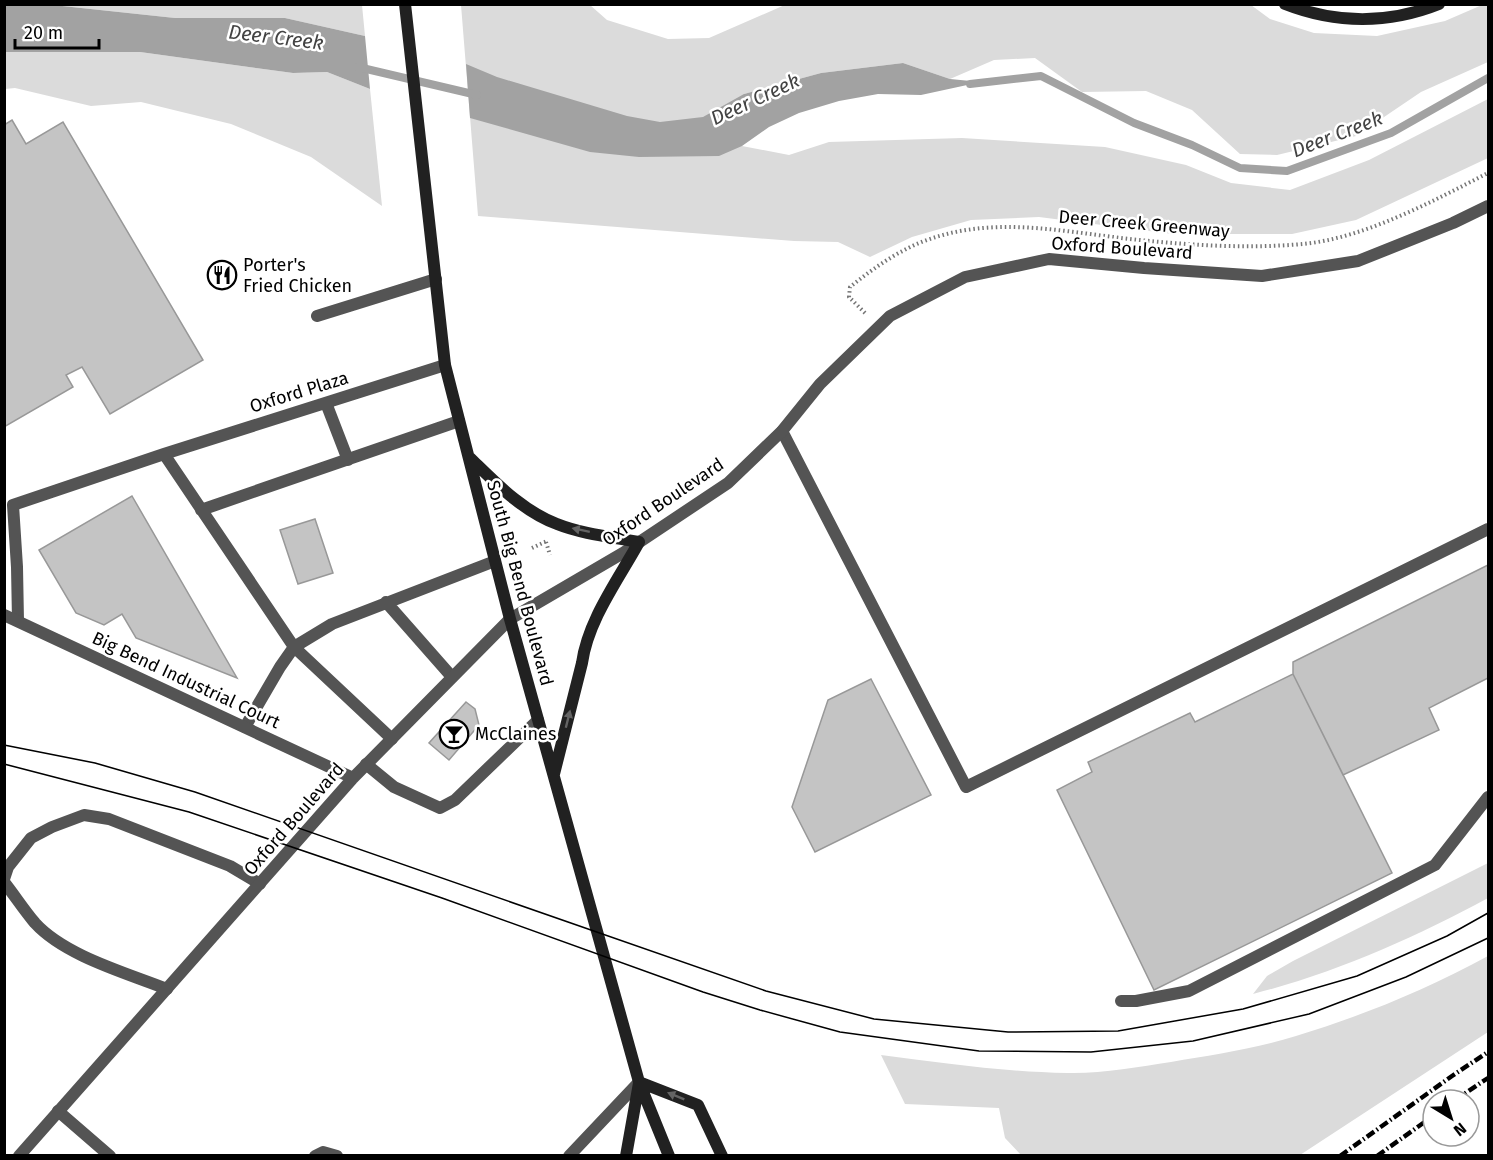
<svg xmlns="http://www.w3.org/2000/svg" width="1493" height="1160" font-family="'Fira Sans',sans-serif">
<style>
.green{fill:#dbdbdb}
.water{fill:#a2a2a2}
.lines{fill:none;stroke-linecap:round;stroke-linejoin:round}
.stream{stroke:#a2a2a2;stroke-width:8}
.building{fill:#c4c4c4;stroke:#989898;stroke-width:1.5}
.path{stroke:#767676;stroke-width:4;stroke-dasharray:1.5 3;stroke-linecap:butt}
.lane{stroke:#545454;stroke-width:12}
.street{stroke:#545454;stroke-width:12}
.secondary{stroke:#212121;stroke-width:12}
.tram{stroke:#000;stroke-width:1.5}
.rail{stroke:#000;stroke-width:4.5;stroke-dasharray:9 3 1.5 3;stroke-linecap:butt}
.oneway{fill:#646464}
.labels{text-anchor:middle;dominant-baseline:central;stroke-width:5;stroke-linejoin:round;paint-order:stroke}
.street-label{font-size:18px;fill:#000;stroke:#fff}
.poi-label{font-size:18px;fill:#000;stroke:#fff;text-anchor:start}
.water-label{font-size:20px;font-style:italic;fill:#434343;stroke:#fff}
</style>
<rect width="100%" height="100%" fill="#fff"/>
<path class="green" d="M787,4L1251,5L1270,19L1314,33L1377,36L1445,21L1482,5H1488V62L1421,92L1356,136L1277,155L1240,154L1192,110L1146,91L1082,92L1035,58L994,60L950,79L903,63L821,73L744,94L742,146L789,155L829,142L962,138L1105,147L1186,165L1231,183L1290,190L1369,160L1488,99V158L1356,220L1292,234H1173L1039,217L971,220L912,237L870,257L838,242L794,241L478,216L461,5H590L607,20L668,39L709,38Z
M53,5H362L365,36L285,18H175Z
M4,52H140L293,73L327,72L370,89L382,206L311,157L231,124L141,102L91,106L15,88L5,89Z
M1488,863V898C1414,938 1335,973 1253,994L1267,976L1293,961Z
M1488,956V1032L1300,1155H1021L1005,1138L999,1108L905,1104L881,1055C943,1063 1005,1072 1067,1073C1100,1074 1138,1067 1171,1062C1212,1055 1255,1049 1296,1036C1362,1016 1428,989 1488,956Z"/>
<path class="water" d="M5,4L53,5L175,18H285L365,36L370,89L327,72L293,73L140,52H5Z
M903,63L950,79L981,82L921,95L878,94L839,101L799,113L769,127L742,146L719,156L639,157L590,152L470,118L466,64L497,77L627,116L660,122L703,117L744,94L821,73Z"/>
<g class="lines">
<path class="stream" d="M358,67L477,95
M970,84L1041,76L1134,123L1192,145L1240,168L1287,171L1391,133L1488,78"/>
</g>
<path class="building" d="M12,120L26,144L63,122L203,360L110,414L82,367L66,375L73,387L4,427V125Z
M132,496L237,678L136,638L122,614L104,625L76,613L39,550Z
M315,519L333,573L298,584L280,530Z
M1488,565V678L1429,708L1439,730L1343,775L1293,674V662Z
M1293,674L1392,873L1154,990L1057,790L1092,772L1088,762L1190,713L1195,722Z
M871,679L931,795L815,852L792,807L828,700Z
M466,702L475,709L479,725L449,760L429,743Z"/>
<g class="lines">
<path class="path" d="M865,313L849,297L850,287C876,266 905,246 936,237C1000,217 1066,232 1130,239C1187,245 1246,249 1303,244C1365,238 1433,201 1488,173
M546,542L550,555
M532,548L547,541"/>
<path class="lane" d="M317,316L436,279
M326,403L348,460
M782,431L966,787L1488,529
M164,454L294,647L392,739
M201,510L459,421
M386,602L452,677
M18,621L17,567L13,505L164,454L445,365
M245,727L280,667L294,647L332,624L495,561
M366,764L394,787L440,808L455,800L538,720
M4,879L8,867L31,838L52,827L84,815L109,819L230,866L260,884
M4,882C15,896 24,910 35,923C65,956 127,973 167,989
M1121,1001H1136L1189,991L1435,865L1488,797
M58,1111L110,1156
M315,1156L323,1152L337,1156"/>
<path class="street" d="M4,615L353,778
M19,1156L353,778L510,619L623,553L728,483L782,431L820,384L890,316L965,277L1049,259L1144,268L1262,276L1358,261L1453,223L1488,206
M569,1156L639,1082"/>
<path class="secondary" d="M405,4L445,365L510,619L639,1082L669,1156
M1285,4C1336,24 1389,24 1439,4
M469,457C495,482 522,511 557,524C582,534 612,537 639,542C618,580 588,620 582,663L554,774
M639,1082L698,1105L722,1156
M626,1156L639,1083"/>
<path class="tram" d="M4,745L95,763L195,792L766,991L874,1019L1008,1032L1118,1031L1243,1009L1357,976L1447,936L1488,913
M4,764L189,812L442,898L703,992L760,1010L840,1032L979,1051L1091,1052L1193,1041L1309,1014L1406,977L1488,938"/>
<path class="rail" d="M1455,1100L1488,1078
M1340,1156L1452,1076L1488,1052
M1377,1156L1433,1116"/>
</g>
<defs><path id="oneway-solid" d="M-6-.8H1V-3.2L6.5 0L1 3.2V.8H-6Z" transform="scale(1.5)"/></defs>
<g class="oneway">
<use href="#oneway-solid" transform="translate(581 530) rotate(-168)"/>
<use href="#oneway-solid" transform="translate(568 719) rotate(-76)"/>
<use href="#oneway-solid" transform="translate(676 1096) rotate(-158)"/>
</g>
<defs>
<g id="restaurant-ring" transform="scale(1.5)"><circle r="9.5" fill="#fff" stroke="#000" stroke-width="1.5"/><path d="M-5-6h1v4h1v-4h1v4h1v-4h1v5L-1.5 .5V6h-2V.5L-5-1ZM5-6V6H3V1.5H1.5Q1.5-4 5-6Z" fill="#000"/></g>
<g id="bar-ring" transform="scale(1.5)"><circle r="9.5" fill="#fff" stroke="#000" stroke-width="1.5"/><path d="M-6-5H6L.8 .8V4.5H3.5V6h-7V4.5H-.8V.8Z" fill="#000"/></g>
</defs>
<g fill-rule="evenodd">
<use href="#restaurant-ring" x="222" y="275"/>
<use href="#bar-ring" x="454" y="734"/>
</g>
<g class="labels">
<g class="street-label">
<text transform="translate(1144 224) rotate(5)">Deer Creek Greenway</text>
<text transform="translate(1122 248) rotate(4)">Oxford Boulevard</text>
<text transform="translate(299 392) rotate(-17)">Oxford Plaza</text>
<text transform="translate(663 502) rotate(-34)">Oxford Boulevard</text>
<text transform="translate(520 583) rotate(75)">South Big Bend Boulevard</text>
<text transform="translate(186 680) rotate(25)">Big Bend Industrial Court</text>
<text transform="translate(294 819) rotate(-49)">Oxford Boulevard</text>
</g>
<g class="poi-label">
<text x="243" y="265">Porter's<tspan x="243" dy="21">Fried Chicken</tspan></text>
<text x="475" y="734">McClaines</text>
</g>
<g class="water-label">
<text transform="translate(276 37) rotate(7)">Deer Creek</text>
<text transform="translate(755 99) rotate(-25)">Deer Creek</text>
<text transform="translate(1337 134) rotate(-21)">Deer Creek</text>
</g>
</g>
<rect width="1493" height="1160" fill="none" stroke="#000000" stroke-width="12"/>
<g transform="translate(1451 1118) rotate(142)"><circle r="28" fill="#ffffff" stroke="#999999" stroke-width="1.5"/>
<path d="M0-4.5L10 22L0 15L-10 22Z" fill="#000000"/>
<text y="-9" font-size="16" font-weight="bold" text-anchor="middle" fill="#000000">N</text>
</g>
<path d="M15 39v9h84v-9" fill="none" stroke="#000000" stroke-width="3"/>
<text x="24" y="39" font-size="18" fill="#000000" stroke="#ffffff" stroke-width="4.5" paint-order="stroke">20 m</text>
</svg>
